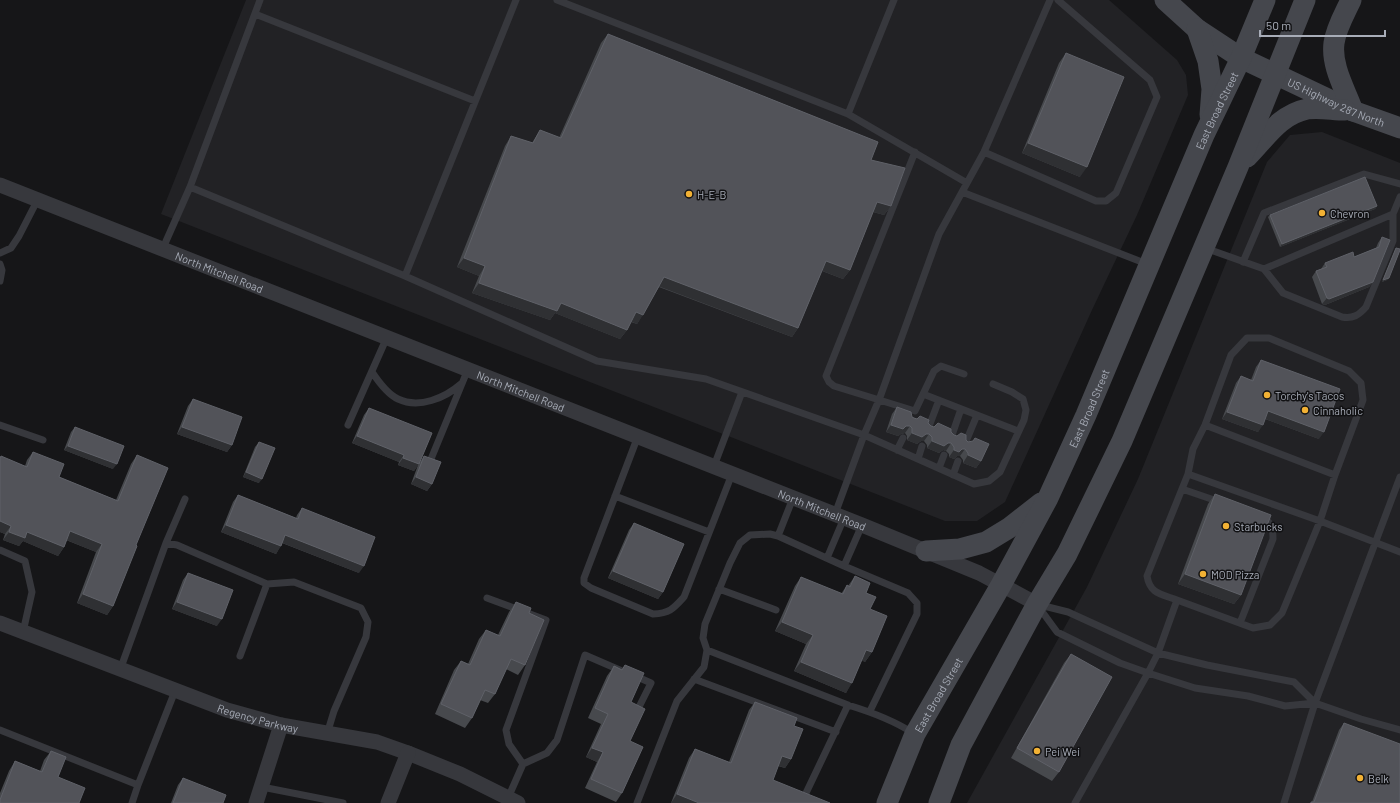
<svg xmlns="http://www.w3.org/2000/svg" width="1400" height="803" font-family="Barlow,sans-serif">
<style>
.built{fill:#222225}
.lines{fill:none;stroke-linecap:round;stroke-linejoin:round}
.service{stroke:#37383d;stroke-width:7}
.minor{stroke:#37383d;stroke-width:15}
.secondary{stroke:#45474d;stroke-width:21}
.wall{fill:#47494d}
.shaded-wall{fill:#2f3033}
.building{fill:#525359;stroke:#5f6168}
.poi-dot{fill:#f2b134;stroke:#111113;stroke-width:1.5}
.labels{text-anchor:middle;dominant-baseline:central;stroke-width:3;stroke-linejoin:round;paint-order:stroke}
.street-label{font-size:11px;fill:#a8adb8;stroke:#111113}
.poi-label{font-size:11px;fill:#a8adb8;stroke:#111113;text-anchor:start}
</style>
<rect width="100%" height="100%" fill="#161618"/>
<path class="built" d="M246,0H1109L1177,60L1186,75L1188,95L1137,215L1092,310L1005,502L977,521H945L161,214Z
M1322,132L1400,163V803H967L1087,587L1138,479L1267,162L1290,135Z"/>
<g class="lines">
<path class="service" d="M260,0L190,187L405,276L516,0
M557,0L848,114L894,0
M255,14L475,101
M848,114L967,183
M915,152L826,376L829,382L834,386L915,411L934,371L941,366L964,374
M984,152L1096,201H1106L1116,193L1157,97L1150,80L1058,0
M962,192L1147,264
M163,248L190,187
M1205,248L1264,269L1393,214L1400,197
M0,253L11,248L19,236L38,199
M1243,262L1264,213L1364,174L1400,184
M0,264L2,270L0,281
M1264,269L1283,293L1342,317C1353,319 1359,315 1366,307L1393,241V214
M405,276L597,361L706,379L864,435L835,514
M372,372C378,381 387,394 398,399C419,409 445,398 461,384
M993,384L1012,392L1023,399L1026,410L1024,420L1000,472L989,481L974,484L864,435L879,400L939,234L984,152L1050,0
M923,394L1018,431
M0,425L43,440
M348,425L387,337
M1205,425L1335,475
M928,429L939,400
M638,436L584,578V583L591,588L653,614C670,613 673,609 684,597L732,474
M951,438L961,409
M965,444L977,415
M897,450L903,438
M431,459L468,369
M918,459L922,446
M714,466L742,392
M939,468L944,455
M953,475L958,461
M1182,489L1220,502
M615,496L709,532
M778,536L844,566L908,593L917,603V614L870,711
M166,543L185,499
M0,550L25,561L32,592L23,632
M827,558L844,518
M844,566L862,525
M719,589L776,610
M487,598L546,620L506,730L509,744L523,764L508,798
M1177,600L1253,628L1270,625L1282,613L1320,521L1335,475L1363,400L1361,383L1349,371L1269,338H1247L1231,355L1205,425L1193,449L1188,474
M1040,605L1068,612L1158,653L1207,665L1294,682L1315,703L1361,719L1400,730
M1038,606L1057,632L1120,663L1148,673L1195,688L1248,696L1285,706L1315,703
M1240,623L1273,539C1273,530 1272,521 1261,517
M707,650L848,705C871,712 893,720 913,733
M240,656L267,584
M120,670L166,543L177,545L267,584L294,582L361,608L368,622L366,637L334,711L327,734
M633,675L651,683L640,705
M694,679L836,732
M0,730L138,785L132,803
M523,764L547,753L557,740L585,655L622,671
M138,785L175,691
M262,787L343,803
M806,793L848,705
M637,803L677,701L704,667L707,650L703,638L705,624L730,563L740,543L750,535L770,534L778,536L793,498
M1075,803L1148,673L1158,653L1177,600C1161,594 1150,594 1147,576L1188,474L1320,521L1400,552
M1284,803L1315,703L1400,477"/>
<g class="minor">
<path id="s1" d="M0,185L862,525L979,573L1037,604"/>
<path id="s2" d="M0,623L227,710L281,725L377,742L408,753L460,774L518,803"/>
<path d="M256,803L281,725"/>
<path d="M388,803L408,753"/>
</g>
<g class="secondary">
<path id="s3" d="M1165,0L1197,29L1241,58L1353,111L1400,128"/>
<path d="M1351,0C1345,13 1336,28 1334,43C1331,66 1345,89 1353,111"/>
<path d="M1197,29L1208,61L1212,89L1210,115"/>
<path d="M1247,157C1266,138 1279,115 1307,109C1319,107 1333,110 1345,110"/>
<path d="M926,551L960,549L986,542L1009,528L1041,503"/>
<path id="s4" d="M887,803L915,734L1001,585L1048,498L1086,415L1204,135L1241,58L1265,0"/>
<path d="M939,803L961,745L1037,604L1067,554L1122,441L1238,167L1305,0"/>
</g>
</g>
<path class="wall" d="M608,34L871,160L891,206L884,215L873,212L850,270L843,279L822,271L798,328L792,337L659,287L637,324L631,322L627,330L620,339L555,313L550,320L472,293L479,276L457,267L505,146L511,136L532,143L540,130L559,138L601,43Z
M1066,53L1080,177L1022,153L1059,63Z
M1377,206L1375,209L1280,247L1268,217L1270,215Z
M1382,237L1373,282L1369,287L1325,305L1322,304L1312,277L1316,271L1321,269L1325,263L1354,257L1376,248L1378,243Z
M1396,248L1389,278L1387,280L1382,282L1395,250Z
M1261,360L1319,439L1265,419L1258,432L1222,419L1236,383L1241,376L1251,380L1256,367Z
M193,399L232,445L227,452L177,434L188,406Z
M897,407L914,418L928,423L931,426L951,432L954,435L966,440L981,461L976,468L963,463V460L960,456H957L954,459L949,457V454L946,451L943,450L939,453L927,448V445L924,441H921L917,444L907,440V436L905,433L901,434L898,436L886,432L892,414Z
M369,408L420,462L424,456L432,484L427,491L411,484L418,465L414,471L398,465L399,462L352,443L364,415Z
M75,427L113,469L64,450L71,432Z
M259,442V483L243,477L255,447Z
M33,452L59,477L116,500L131,464L137,455L136,545L113,606L107,615L77,603L96,552L66,540L64,547L58,556L23,541L19,546L3,540L5,534L0,532V457L25,466L27,460Z
M1215,494L1241,595L1234,604L1178,584L1208,504Z
M238,495L296,518L297,515L302,508L359,573L282,543L276,554L221,532L233,502Z
M634,523L663,592L658,599L608,578L629,530Z
M188,573L217,626L172,609L183,580Z
M855,576L866,593L870,609L872,652L865,662L862,660L846,693L794,671L806,644L775,631L795,586L801,577L841,594L847,585L848,586Z
M516,602L529,613L525,665L518,675L506,669L495,694L488,703L480,700L472,718L465,728L435,714L454,670L461,661L468,664L479,639L486,630L498,635L509,612Z
M1071,654L1059,772L1052,781L1011,758L1064,663Z
M625,665L631,702L630,741L622,793L616,802L585,788L597,762L586,757L601,724L588,718L607,676L614,666L622,670Z
M755,702L794,726L791,759L785,768L778,766L671,803L689,758L695,749L729,762L749,710Z
M1344,723L1400,803H1310L1312,802L1339,730Z
M51,751L58,777L0,803V793L9,771L15,761L40,771L44,760Z
M183,778L223,803H171L178,785Z"/>
<path class="shaded-wall" d="M1028,143L1087,167L1080,177L1022,153Z
M877,202L891,206L884,215L870,211Z
M1377,206L1375,209L1280,247L1282,244Z
M464,258L485,266L479,276L457,267Z
M826,261L850,270L843,279L820,270Z
M664,277L798,328L792,337L658,286Z
M1389,278L1387,280L1382,282L1383,280Z
M1373,282L1369,287L1325,305L1322,304L1327,298Z
M479,283L561,303L627,330L620,339L555,313L550,320L472,293Z
M636,312L643,315L637,324L630,321Z
M1268,411L1324,432L1319,439L1263,418Z
M1227,412L1263,425L1258,432L1222,419Z
M891,425L906,426H910L905,433L901,434L898,436L886,432Z
M182,427L232,445L227,452L177,434Z
M912,433L926,434H929L924,441H921L917,444L907,440Z
M357,436L404,455L399,462L352,443Z
M932,441L948,443H951L946,451L943,450L939,453L927,448Z
M68,446L117,464L113,469L64,450Z
M962,449H965L960,456H957L954,459L949,457L954,450Z
M968,455L981,461L976,468L963,463Z
M403,458L419,464L414,471L398,465Z
M246,472L262,479L259,483L243,477Z
M416,477L432,484L427,491L411,484Z
M0,521L11,526L5,534L0,532Z
M226,525L281,546L276,554L221,532Z
M70,531L102,544L96,552L64,539Z
M9,532H27L64,547L58,556L23,541L19,546L3,540Z
M285,535L364,566L359,573L280,542Z
M613,571L663,592L658,599L608,578Z
M1185,574L1241,595L1234,604L1178,584Z
M83,594L113,606L107,615L77,603Z
M177,602L222,619L217,626L172,609Z
M782,622L813,635L806,644L775,631Z
M866,650L872,652L865,662L860,660Z
M801,662L852,683L846,693L794,671Z
M592,748L603,752L597,762L586,757Z
M782,756L791,759L785,768L776,765Z
M677,794L699,803H671Z"/>
<path class="building" d="M608,34L878,142L871,160L905,168L891,206L877,202L850,270L826,261L798,328L664,277L643,315L636,312L627,330L561,303L557,311L479,283L485,266L464,258L511,136L533,143L540,130L561,138Z
M1066,53L1124,77L1087,167L1028,143Z
M1365,177L1377,206L1282,244L1270,215Z
M1382,237L1390,240L1373,282L1329,299L1327,298L1316,271L1327,267L1325,263L1353,252L1354,257L1379,247Z
M1396,248L1400,249V250L1389,278L1383,280Z
M1261,360L1340,389L1324,432L1268,411L1263,425L1227,412L1241,376L1253,381Z
M193,399L242,417L232,445L182,427Z
M897,407L911,412L912,417L914,418L917,419L920,416L929,420L928,423L931,426L934,427L938,423L951,429V432L954,435L957,436L961,433L966,435V440L968,442L973,441L975,438L989,444L981,461L968,455V453L965,449H962L959,452L954,450V447L951,443H948L944,446L932,441V437L929,434H926L922,437L912,433V428L910,426H906L903,429L891,425Z
M369,408L432,433L419,464L403,458L404,455L357,436Z
M75,427L124,446L117,464L68,446Z
M259,442L275,448L262,479L246,472Z
M33,452L64,464L59,477L118,501L137,455L168,468L136,545L137,546L113,606L83,594L102,544L70,531L64,547L27,532L25,538L9,532L11,526L0,521V458L1,456L27,467Z
M424,456L441,462L432,484L416,477Z
M1215,494L1271,515L1241,595L1185,574Z
M238,495L298,519L302,508L375,537L364,566L285,535L281,546L226,525Z
M634,523L684,544L663,592L613,571Z
M188,573L233,590L222,619L177,602Z
M855,576L870,583L866,593L876,597L870,609L887,616L872,652L866,650L852,683L801,662L813,635L782,622L801,577L843,594L847,585L850,587Z
M516,602L531,608L529,613L544,620L525,665L511,659L495,694L485,690L472,718L441,704L461,661L470,665L486,630L500,636Z
M1071,654L1112,677L1059,772L1017,748Z
M625,665L644,673L631,702L645,709L630,741L643,747L622,793L591,779L603,752L592,748L608,714L595,708L614,666L622,670Z
M755,702L797,718L794,726L803,729L791,759L782,756L773,780L830,803H699L677,794L695,749L731,763Z
M1344,723L1400,744V803H1311V802H1314Z
M51,751L66,757L58,777L85,788L79,803H0V800L15,761L42,772Z
M183,778L226,795L223,803H173Z"/>
<g class="poi-dot">
<circle cx="689" cy="194" r="4"/>
<circle cx="1322" cy="213" r="4"/>
<circle cx="1267" cy="395" r="4"/>
<circle cx="1305" cy="410" r="4"/>
<circle cx="1226" cy="526" r="4"/>
<circle cx="1203" cy="574" r="4"/>
<circle cx="1037" cy="751" r="4"/>
<circle cx="1360" cy="778" r="4"/>
</g>
<g class="labels">
<g class="street-label">
<text stroke="none"><textPath href="#s3" startOffset="201">US Highway 287 North</textPath></text>
<text stroke="none"><textPath href="#s4" startOffset="768">East Broad Street</textPath></text>
<text stroke="none"><textPath href="#s1" startOffset="236">North Mitchell Road</textPath></text>
<text stroke="none"><textPath href="#s1" startOffset="560">North Mitchell Road</textPath></text>
<text stroke="none"><textPath href="#s4" startOffset="444">East Broad Street</textPath></text>
<text stroke="none"><textPath href="#s1" startOffset="884">North Mitchell Road</textPath></text>
<text stroke="none"><textPath href="#s4" startOffset="120">East Broad Street</textPath></text>
<text stroke="none"><textPath href="#s2" startOffset="275">Regency Parkway</textPath></text>
</g>
<g class="poi-label">
<text x="697" y="194">H-E-B</text>
<text x="1330" y="213">Chevron</text>
<text x="1275" y="395">Torchy's Tacos</text>
<text x="1313" y="410">Cinnaholic</text>
<text x="1234" y="526">Starbucks</text>
<text x="1211" y="574">MOD Pizza</text>
<text x="1045" y="751">Pei Wei</text>
<text x="1368" y="778">Belk</text>
</g>
</g>
<path d="M1260 30v6h125v-6" fill="none" stroke="#a8adb8" stroke-width="2"/>
<text x="1266" y="30" font-size="12" fill="#a8adb8" stroke="#111113" stroke-width="3" paint-order="stroke">50 m</text>
</svg>
